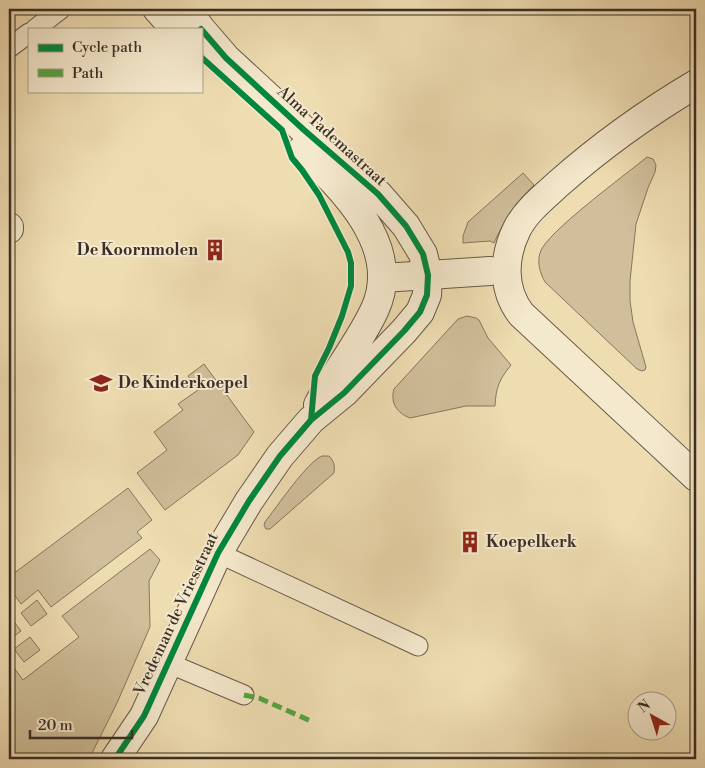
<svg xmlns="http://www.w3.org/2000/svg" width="705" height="768" font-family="'Libre Bodoni',serif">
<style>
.green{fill:#d0bf9a;stroke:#867660}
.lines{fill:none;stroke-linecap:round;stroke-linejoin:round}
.service-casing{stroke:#685a4a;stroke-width:21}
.minor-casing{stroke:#685a4a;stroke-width:30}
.tertiary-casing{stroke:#685a4a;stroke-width:30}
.service{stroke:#f5e9cd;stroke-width:19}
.minor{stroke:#f5e9cd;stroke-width:28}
.tertiary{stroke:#f5e9cd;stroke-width:28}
.quiet{stroke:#54a442;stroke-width:5;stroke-dasharray:10 5;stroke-linecap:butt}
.cycleway-casing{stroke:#f5e9cd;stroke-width:9}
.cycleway{stroke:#00873e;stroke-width:6}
.labels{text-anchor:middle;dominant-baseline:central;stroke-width:4;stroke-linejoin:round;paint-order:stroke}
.street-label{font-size:16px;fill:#3b2e27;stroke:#f5e9cd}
.poi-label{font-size:16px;font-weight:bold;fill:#3b2e27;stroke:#f5e9cd;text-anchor:start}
</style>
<rect width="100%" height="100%" fill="#efddb2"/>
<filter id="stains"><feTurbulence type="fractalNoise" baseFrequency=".004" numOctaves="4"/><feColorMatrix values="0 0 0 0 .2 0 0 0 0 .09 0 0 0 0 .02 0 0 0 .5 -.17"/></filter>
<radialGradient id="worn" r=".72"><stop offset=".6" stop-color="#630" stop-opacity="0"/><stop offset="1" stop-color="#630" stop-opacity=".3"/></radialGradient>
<path class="green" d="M647,157L653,159L656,165L655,172L648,188L636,224L630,281V301L633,322L646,367L645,370L642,371L637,369L545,282C540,273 537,263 540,253C544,234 628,173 647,157Z
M523,173L534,185C516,202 504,220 494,243L490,241L463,243V236L468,222Z
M467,316L476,318L479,320L488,338L511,365C499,380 496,387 495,406H466L410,418C397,413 390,403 394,389L458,319Z
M204,364L254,432L238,455L165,510L137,473L167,450L154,432L183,410L178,404L198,390L188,376Z
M322,456H329C334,461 335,466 334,473L270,529H266L264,525L265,522C276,508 307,462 322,456Z
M128,488L152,520L137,532L142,538L51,607L38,590L21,604L9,587V577Z
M150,549L160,560L149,581L150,627L117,703L89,759H9V661L23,680L79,637L62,616Z
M37,600L47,614L31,626L21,613Z
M9,615L21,631L9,640Z
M30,637L40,650L24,662L14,649Z"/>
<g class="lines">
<g class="service-casing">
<path id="service" d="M35,29L61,9
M9,48L29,33
M218,553L418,646
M168,663L244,695"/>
</g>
<g class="minor-casing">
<path id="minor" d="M696,84C647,113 601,146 558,184C544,197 526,211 517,229C503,257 502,289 521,314L696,477
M9,227V229
M383,278L490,271"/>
</g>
<g class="tertiary-casing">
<path id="tertiary" d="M157,9L175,29
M186,9L201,29
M302,150C343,189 403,247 375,309C360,342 335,372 318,405
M115,759L144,716L218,553L249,501L280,456L311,420L344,393L404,331L420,312L427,295L428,275L423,254L406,226L378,194L304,130L226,58L201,29"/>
</g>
<use href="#service" class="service"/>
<use href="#minor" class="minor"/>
<use href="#tertiary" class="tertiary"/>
<path class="quiet" d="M9,227V229
M244,695L259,698L313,722"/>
<g class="cycleway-casing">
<path id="cycleway" d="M201,57L282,130L292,158L302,170L319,195L348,252L351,263V286L342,316L329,348L315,376L311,420
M117,756L144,716L218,553L249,501L280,456L311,420L344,393L404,331L420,312L427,295L428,275L423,254L406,226L378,194L304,130L226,58L201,29"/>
</g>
<use href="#cycleway" class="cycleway"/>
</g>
<defs>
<g id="building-bare" transform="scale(1.725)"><path d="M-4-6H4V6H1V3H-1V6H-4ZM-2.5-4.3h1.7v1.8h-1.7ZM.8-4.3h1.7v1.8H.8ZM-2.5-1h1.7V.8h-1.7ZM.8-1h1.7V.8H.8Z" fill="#8f2418" stroke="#f5e9cd" stroke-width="2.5" paint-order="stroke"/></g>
<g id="school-bare" transform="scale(1.725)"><path d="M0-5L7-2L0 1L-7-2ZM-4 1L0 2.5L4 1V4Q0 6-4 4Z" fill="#8f2418" stroke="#f5e9cd" stroke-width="2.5" paint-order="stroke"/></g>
</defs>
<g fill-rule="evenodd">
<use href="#building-bare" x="215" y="250"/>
<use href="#school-bare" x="101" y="383"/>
<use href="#building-bare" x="470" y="542"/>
</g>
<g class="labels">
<g class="street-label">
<text transform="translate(332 136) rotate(42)">Alma Tademastraat</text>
<text transform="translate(176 614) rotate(-65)">Vredeman de Vriesstraat</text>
</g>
<g class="poi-label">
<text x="198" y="250" text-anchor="end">De Koornmolen</text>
<text x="118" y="383">De Kinderkoepel</text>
<text x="486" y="542">Koepelkerk</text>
</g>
</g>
<rect width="705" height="768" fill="none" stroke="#efddb2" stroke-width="30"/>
<rect x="10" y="10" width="685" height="748" fill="none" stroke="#3b2e27" stroke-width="2.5"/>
<rect x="15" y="15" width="675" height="738" fill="none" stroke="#3b2e27"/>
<rect x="28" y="28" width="175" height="65" fill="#f5e9cd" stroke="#ab9e8b"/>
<rect x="38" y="44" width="25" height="8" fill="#00873e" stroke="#ab9e8b"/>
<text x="72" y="52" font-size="15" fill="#3b2e27">Cycle path</text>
<rect x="38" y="69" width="25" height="8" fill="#54a442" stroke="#ab9e8b"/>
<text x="72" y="78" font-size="15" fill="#3b2e27">Path</text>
<g transform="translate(652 716) rotate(321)"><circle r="24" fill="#f5e9cd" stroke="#ab9e8b"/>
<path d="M0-4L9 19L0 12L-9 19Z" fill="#8f2418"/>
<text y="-8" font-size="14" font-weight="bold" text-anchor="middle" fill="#3b2e27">N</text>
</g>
<path d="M30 730v8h102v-8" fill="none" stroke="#3b2e27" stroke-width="2.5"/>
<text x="38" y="730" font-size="15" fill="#3b2e27" stroke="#f5e9cd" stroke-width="4" paint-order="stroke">20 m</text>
<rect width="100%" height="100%" filter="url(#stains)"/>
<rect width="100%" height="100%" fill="url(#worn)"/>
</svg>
